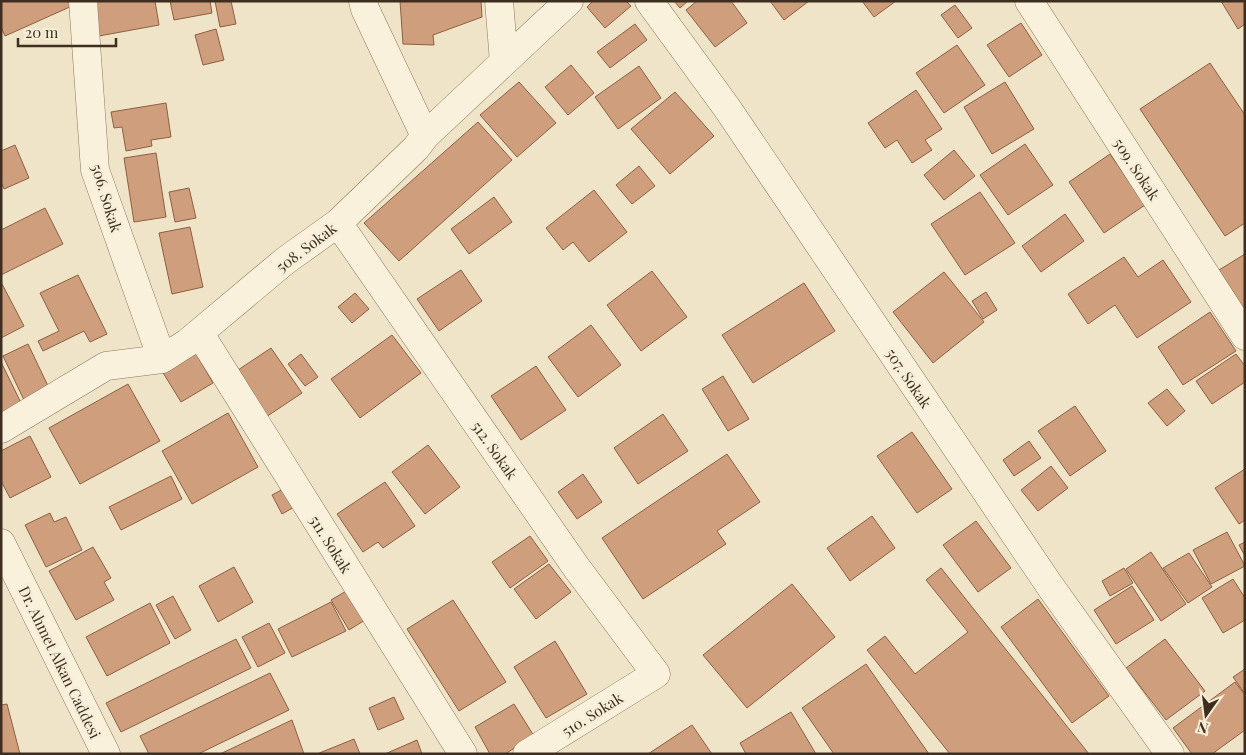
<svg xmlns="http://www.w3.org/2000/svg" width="1246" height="755" font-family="'Playfair Display',serif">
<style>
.building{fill:#cf9f7d;stroke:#8d5f41}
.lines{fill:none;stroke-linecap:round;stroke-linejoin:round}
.street-casing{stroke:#8d765c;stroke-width:29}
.street{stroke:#faf1dc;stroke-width:28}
.labels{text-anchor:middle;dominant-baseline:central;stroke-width:5;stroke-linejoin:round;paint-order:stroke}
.street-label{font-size:15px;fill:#3d2e20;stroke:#f7eed8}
</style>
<rect width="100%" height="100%" fill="#f0e4c8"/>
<path class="building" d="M1,1H70L72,6L5,36L1,27Z
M95,1H155L159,25L99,36Z
M170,1H210L212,13L174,20Z
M215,1H231L236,24L220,27Z
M400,1H481L482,17L433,35L434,45L403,44Z
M593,1H626L631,6L605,28L587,7Z
M674,1H688L680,8Z
M697,1H731L747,23L715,47L686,10Z
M770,1H809L784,20Z
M862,1H896L874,17Z
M1221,1H1245V24L1238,29Z
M955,5L972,28L958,38L941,15Z
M1021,23L1042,55L1009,77L987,45Z
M635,24L647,40L610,68L597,52Z
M216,29L224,60L203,65L195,35Z
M957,45L985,85L944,113L916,73Z
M1210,63L1245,115V223L1225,236L1140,109Z
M571,65L594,93L568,115L545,87Z
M639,66L661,98L618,129L595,97Z
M519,82L556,123L517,157L480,115Z
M1005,82L1034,129L992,154L964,107Z
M916,90L942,129L925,140L932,150L912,163L897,140L885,148L868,123Z
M675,92L714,136L670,174L631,129Z
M166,103L171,137L151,140L152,146L126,151L122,127L114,128L111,112Z
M478,122L512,160L399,261L364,223Z
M1025,144L1053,185L1008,215L980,175Z
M15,145L29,178L4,189L1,182V151Z
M954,150L975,176L944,200L924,175Z
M156,153L166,217L134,222L124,158Z
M1110,154L1145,205L1104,233L1069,182Z
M639,166L655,186L632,204L616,185Z
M189,188L196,218L175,222L169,192Z
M594,190L627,232L589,262L573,242L563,250L546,228Z
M980,192L1015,243L965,275L931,224Z
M494,197L512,222L469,254L451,229Z
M45,208L63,244L1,275V230Z
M1065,214L1084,241L1041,272L1022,246Z
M190,227L203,287L172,294L159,233Z
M1245,254V311L1219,270Z
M1124,257L1138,277L1163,260L1191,302L1137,338L1115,305L1088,324L1068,294Z
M461,270L482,301L439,331L417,299Z
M652,271L687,317L641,351L607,305Z
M944,272L984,322L933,363L893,312Z
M78,275L107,334L90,342L84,331L43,351L38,341L59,331L40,293Z
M1,282L24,326L1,338Z
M804,283L835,331L753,383L722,335Z
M986,292L997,310L983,319L972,301Z
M355,293L369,309L352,323L338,307Z
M1210,312L1236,351L1183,385L1158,347Z
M591,325L621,365L578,397L548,357Z
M392,335L421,373L360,418L331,379Z
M28,344L49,388L24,400L3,356Z
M271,348L302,393L266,417L235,372Z
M195,352L213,383L181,402L162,371Z
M301,354L318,377L305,386L288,364Z
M1236,354L1245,366V382L1212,404L1196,381Z
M1,362L25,411L1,423Z
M536,366L566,410L521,440L491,396Z
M723,376L749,419L728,431L702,389Z
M128,384L160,441L80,484L49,428Z
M1167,389L1185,411L1167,426L1148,403Z
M1075,406L1106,451L1070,476L1038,431Z
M228,413L258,467L192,504L162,451Z
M663,414L688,451L638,484L614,448Z
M912,432L952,489L917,513L877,456Z
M30,436L51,477L10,498L1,481V451Z
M1029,441L1041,458L1014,476L1003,460Z
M428,445L460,487L425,514L392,472Z
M727,454L760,502L717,531L726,544L643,599L602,538Z
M1051,466L1068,488L1038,511L1021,490Z
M1245,469V520L1239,524L1215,488Z
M583,474L602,502L577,519L558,492Z
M171,476L182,499L121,530L109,507Z
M385,482L415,526L383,548L378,542L363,552L337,514Z
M285,488L296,506L282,514L272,495Z
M50,513L54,522L66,517L82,550L46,567L25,525Z
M872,516L895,548L850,581L827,548Z
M976,521L1011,568L978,592L943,545Z
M1227,532L1245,566L1211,584L1193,550Z
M530,536L548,561L510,588L492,562Z
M1245,542V556L1239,545Z
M93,547L111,578L104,582L114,600L76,620L49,571Z
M1151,552L1186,604L1161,621L1126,569Z
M1189,553L1212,587L1188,603L1163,568Z
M549,564L571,592L536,619L514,589Z
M234,567L253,602L218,622L199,586Z
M941,568L1089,754H950L867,650L885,636L915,674L968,632L926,580Z
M1124,568L1133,583L1110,596L1102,581Z
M1233,579L1245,598V620L1223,633L1202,598Z
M792,584L835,637L747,708L703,655Z
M1132,586L1154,620L1116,644L1094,610Z
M353,587L370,617L349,630L331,600Z
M173,596L191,630L175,639L156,605Z
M1038,599L1109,696L1072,723L1001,627Z
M453,600L506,682L459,711L407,629Z
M331,602L346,631L292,657L278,629Z
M150,603L170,643L107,676L86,637Z
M269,623L285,653L258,667L242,637Z
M236,639L251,668L121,732L106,703Z
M1165,639L1205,691L1166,720L1126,668Z
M555,641L587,694L546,718L514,667Z
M866,664L929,754H834L802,708Z
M1245,669V694L1233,677Z
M270,673L289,710L198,754H149L140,736Z
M1235,682L1245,695V730L1212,754H1192L1173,728Z
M394,697L404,719L378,730L369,708Z
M7,704L20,754H1V705Z
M514,704L534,736L505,754H490L475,727Z
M791,712L816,754H746L740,743Z
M292,720L304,754H220Z
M692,725L712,754H648Z
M354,739L360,754H317Z
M417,740L422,754H385Z"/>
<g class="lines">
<g class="street-casing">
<path id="street" d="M83,1L95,170L162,359
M363,1L365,9L425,136
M499,1L504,62
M649,1L727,108L1050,586L1170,754
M1029,1L1245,336
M338,223L576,567L656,674L527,754
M200,334L463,754
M1,429L106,366L162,359L187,343L285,261L338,223L416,148L425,136L569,1
M1,543L106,754"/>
</g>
<use href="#street" class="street"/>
</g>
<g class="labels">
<g class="street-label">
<text transform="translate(1137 169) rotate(57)">509. Sokak</text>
<text transform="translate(107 198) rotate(73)">506. Sokak</text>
<text transform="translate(306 247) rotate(-37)">508. Sokak</text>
<text transform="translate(909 378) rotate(56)">507. Sokak</text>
<text transform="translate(495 450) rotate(55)">512. Sokak</text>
<text transform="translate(331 544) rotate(58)">511. Sokak</text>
<text transform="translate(60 662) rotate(64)">Dr. Ahmet Alkan Caddesi</text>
<text transform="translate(592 714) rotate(-32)">510. Sokak</text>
</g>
</g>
<rect width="1246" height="755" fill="none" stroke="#3d2e20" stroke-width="5"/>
<g transform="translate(1206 715) rotate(194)" stroke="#f7eed8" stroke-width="4" paint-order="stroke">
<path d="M0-4L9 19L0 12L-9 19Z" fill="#3d2e20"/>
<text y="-8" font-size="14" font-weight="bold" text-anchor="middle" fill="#3d2e20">N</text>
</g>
<path d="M18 38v8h98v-8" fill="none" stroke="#3d2e20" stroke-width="2.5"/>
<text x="25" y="38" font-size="15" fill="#3d2e20" stroke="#f7eed8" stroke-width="4" paint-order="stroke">20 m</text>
</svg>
